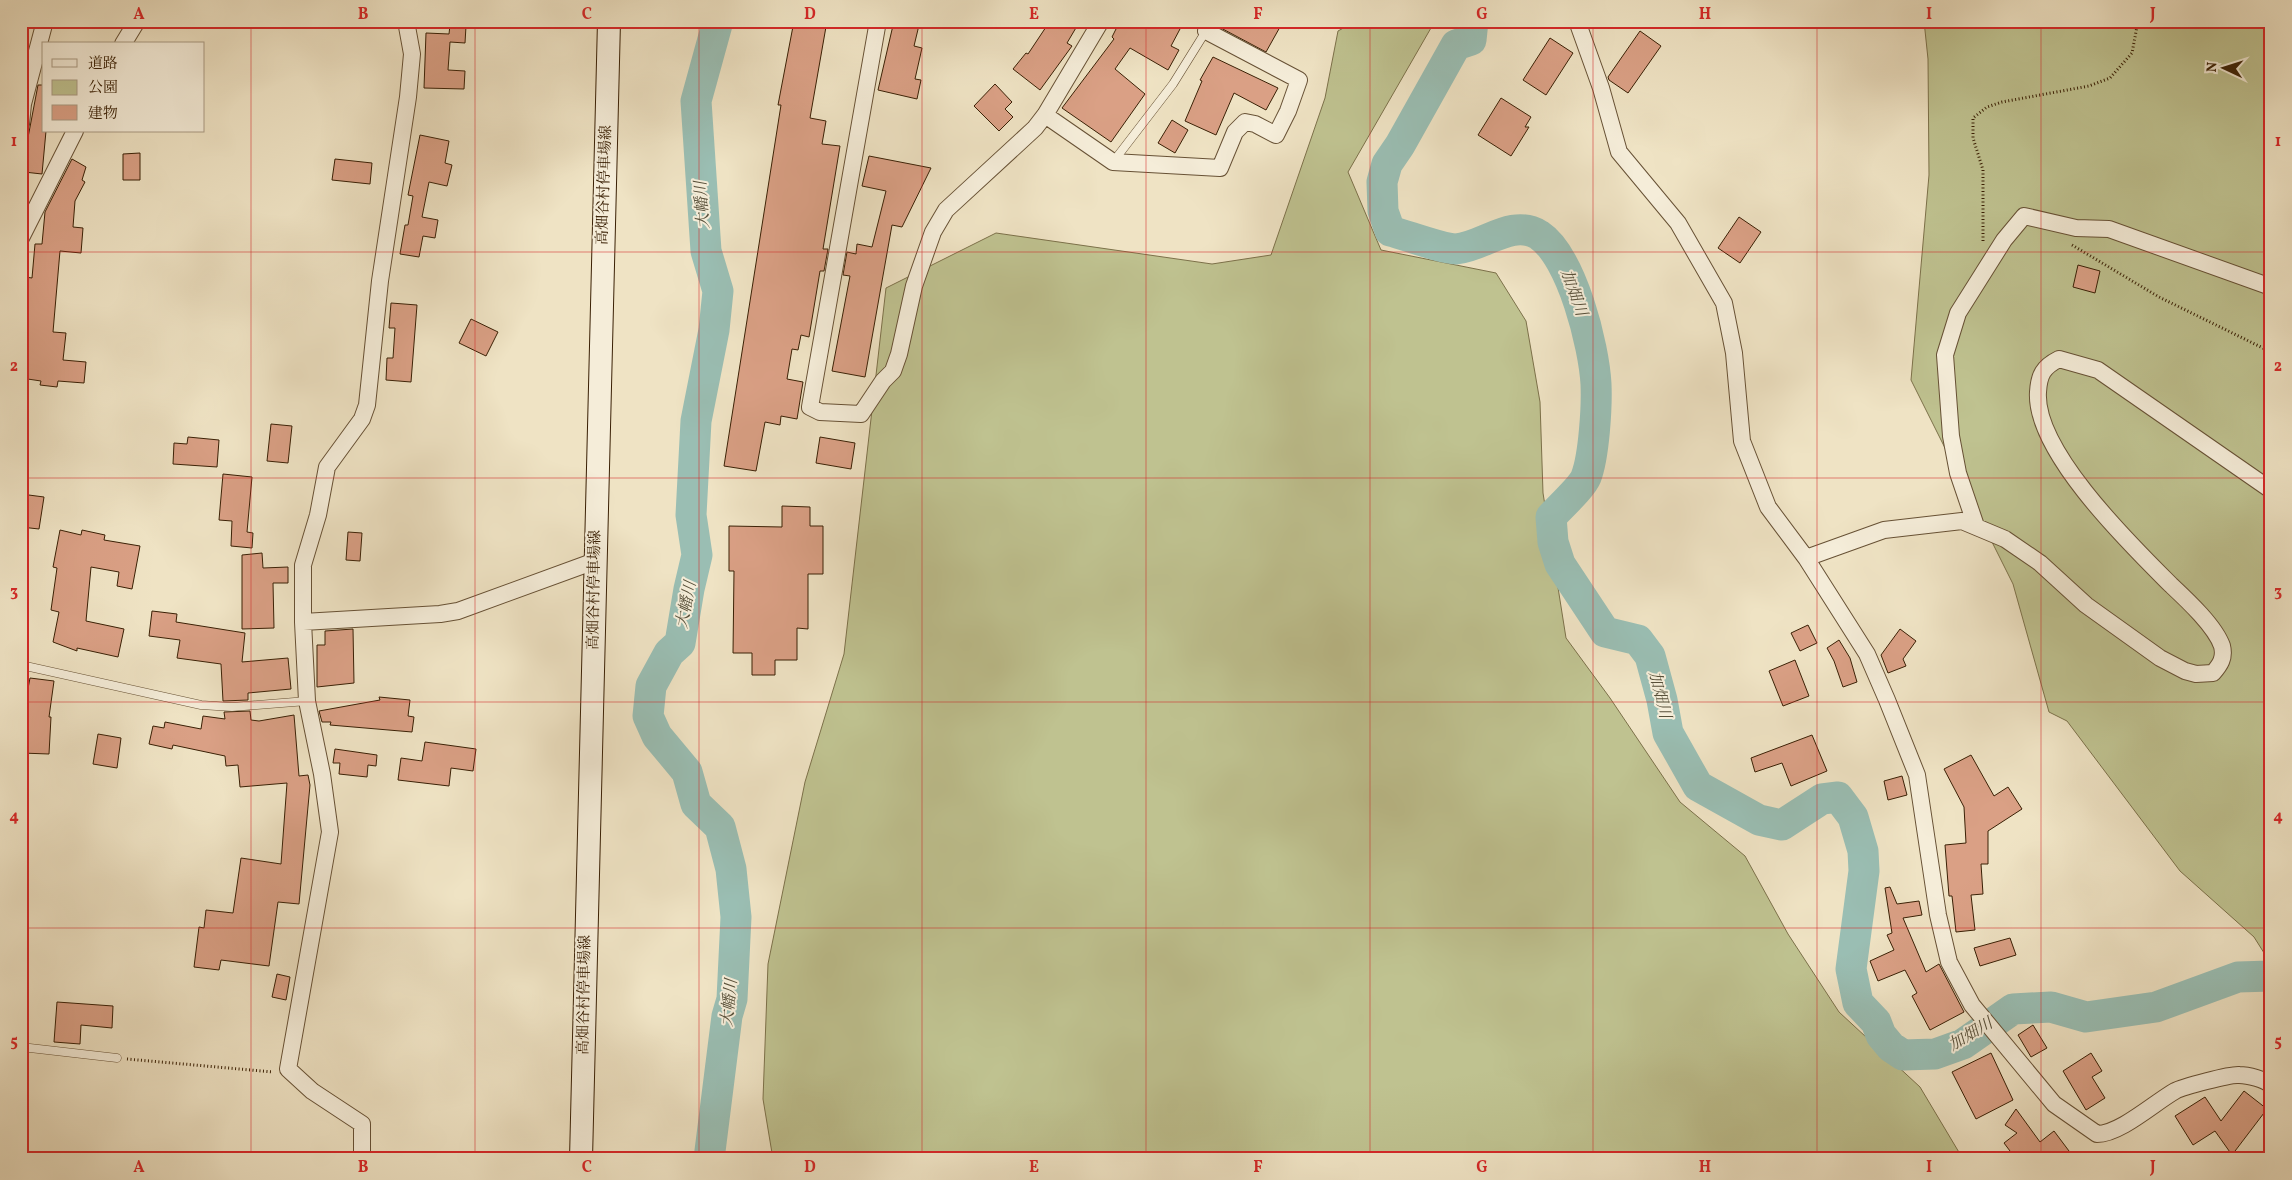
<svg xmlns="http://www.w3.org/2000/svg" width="2292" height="1180" font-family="Vollkorn,'Noto Serif JP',serif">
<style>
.green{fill:#bfc290;stroke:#7c714a}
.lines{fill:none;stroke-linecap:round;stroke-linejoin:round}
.river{stroke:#9abeb3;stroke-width:31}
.building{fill:#daa085;stroke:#3a2005}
.service-casing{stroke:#675135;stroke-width:9}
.minor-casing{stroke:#675135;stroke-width:18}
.secondary-casing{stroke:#3a2005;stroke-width:24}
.path{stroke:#3a2005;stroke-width:3;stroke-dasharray:1 2.5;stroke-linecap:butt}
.service{stroke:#f5edd9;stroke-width:8}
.minor{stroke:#f5edd9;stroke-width:16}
.secondary{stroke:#f5edd9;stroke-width:22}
.grid{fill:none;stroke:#d62828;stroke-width:1;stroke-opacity:0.55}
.labels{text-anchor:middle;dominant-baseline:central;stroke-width:4;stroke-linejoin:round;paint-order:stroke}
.street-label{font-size:15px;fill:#3a2005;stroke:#f5edd9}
.water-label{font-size:16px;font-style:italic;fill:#574f39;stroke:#f5edd9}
.neatline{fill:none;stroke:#d62828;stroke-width:2}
.grid-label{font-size:16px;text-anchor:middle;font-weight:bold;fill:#d62828}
</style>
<rect width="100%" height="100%" fill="#efe3c4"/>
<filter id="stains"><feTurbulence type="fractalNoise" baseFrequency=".004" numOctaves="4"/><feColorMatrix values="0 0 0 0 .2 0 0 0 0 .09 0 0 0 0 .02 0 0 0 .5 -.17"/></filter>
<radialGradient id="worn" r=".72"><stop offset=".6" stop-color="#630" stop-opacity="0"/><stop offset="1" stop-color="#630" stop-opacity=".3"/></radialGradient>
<path class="green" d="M1356,21H1435L1348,172L1381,250L1496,273L1526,321L1540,402L1543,493L1566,638L1610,698L1680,802L1745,856L1788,934L1839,1012L1920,1087L1963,1159H773L763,1099L768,964L805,782L844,654L886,288L996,233L1212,264L1271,255L1325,98L1338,31Z
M1924,21H2271V964L2254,937L2180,871L2067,721L2049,712L2013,584L1911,380L1929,175L1928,59Z"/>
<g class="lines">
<path class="river" d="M1473,21L1471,40L1456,45L1400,145L1387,164L1382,182L1383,211L1390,231C1406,235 1442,249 1456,249C1483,247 1512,218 1539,235C1572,257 1594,346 1596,384C1597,407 1594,456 1586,477C1582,487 1559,508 1551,517L1553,542L1560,564L1605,632L1638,640L1650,656L1662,700L1668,733L1698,786L1759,820L1782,825L1822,799L1838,797L1853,817L1863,851L1864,871L1851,969L1858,1003L1876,1022L1881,1035L1891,1047L1903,1055L1935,1054L1963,1044L2013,1009L2051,1007L2086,1017L2156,1007L2238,977L2271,976
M709,1159L727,1016L732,999L736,917L731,869L720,827L696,804L687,772L657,736L648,716L651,686L669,653L680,643L689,589L697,555L691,515L696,421L714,330L718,291L706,251L696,101L718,21"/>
</g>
<path class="building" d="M794,21H827L810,118L826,121L822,144L840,146L823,249H828L824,271H820L809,337L801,335L798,350L792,349L787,379L803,382L797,419L781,416L780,425L765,422L756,471L724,466L781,105H778Z
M894,21H920L914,46L922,48L915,79L921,80L917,99L878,90Z
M1050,21H1080L1067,43L1072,46L1040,90L1013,69L1026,53L1028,54Z
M1120,21H1166L1180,29L1171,46L1179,50L1168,70L1130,48L1115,69L1145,94L1111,142L1062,108L1114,39L1112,37Z
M1221,21H1269L1280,27L1266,52L1219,27Z
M450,25L466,26L465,43L450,42L448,70L465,71L464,89L424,88L426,33L449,34Z
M1640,31L1661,46L1628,93L1609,80L1608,77Z
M1550,38L1573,53L1546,95L1523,80Z
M1213,57L1278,88L1266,110L1234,93L1216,135L1185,121L1202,81L1200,80Z
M995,84L1012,102L1005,109L1013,117L999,131L974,106Z
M38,85H44V131H46L42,174L24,172L26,148Z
M1501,98L1531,117L1525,127H1529L1511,156L1478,135Z
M1172,120L1188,130L1175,153L1158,143Z
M420,135L449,141L445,163L452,165L447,186L429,182L422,217L438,220L435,238L423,236L419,257L400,254L405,225H408L413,196L408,195Z
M140,153V180H123V154Z
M869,156L931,168L902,227L892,225L865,377L832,371L850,276L843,275L847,252L856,254L857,244L872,247L886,191L862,186Z
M72,159L86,167L82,180L85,182L75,201L73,227L83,228L81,253L60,251L53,332L66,333L63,360L86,362L84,383L58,381L57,387L40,385L41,381L21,378V314L25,277L32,278L35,244H42L45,212Z
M335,159L372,163L370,184L332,180Z
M1739,217L1761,232L1740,263L1718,248Z
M2078,265L2100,271L2095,293L2073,287Z
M391,303L417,305L411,382L386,380L387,358H393L395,328H389Z
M471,319L498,332L486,356L459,343Z
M271,424L292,426L288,463L267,461Z
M188,437L219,440L217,467L173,464L174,443L187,444Z
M820,437L855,443L851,469L816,463Z
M223,474L252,477L247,532L253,533L252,548L231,546L232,521L219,520Z
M21,494L44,497L39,529L21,527Z
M782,506L810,507V526H823V574H808V629L797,628V660H775V675H752V653H733L734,571H729V526L782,527Z
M60,530L81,535L82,530L105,535L104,540L140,546L132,589L117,586L119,572L91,567L86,621L124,629L118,657L77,648V651L53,642L59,612L51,610L57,568L53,567Z
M348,532L362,533L360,561L346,560Z
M262,553L263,568L288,567V583H273L274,628L242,629V555Z
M152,611L177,614L176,622L245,633L242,662L288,658L291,689L248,693V700L223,701L221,664L177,658L180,640L149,636Z
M1808,625L1817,643L1800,651L1791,633Z
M353,629L354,683L317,687V645H325V631Z
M1900,629L1916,641L1903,659L1906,666L1888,673L1881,655Z
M1839,640L1850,658L1857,682L1843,687L1834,661L1827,648Z
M1795,660L1809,696L1783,706L1769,671Z
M30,678L54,681L49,717H51L49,754L21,753L23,715Z
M379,697L410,700L408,716L414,717L412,732L330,725L331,722H322L319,711L380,700Z
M250,711L251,720L259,721L294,715L299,776L308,775L310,785L299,904L278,902L269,966L221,960L219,970L194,967L199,927L204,928L206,910L233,913L241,858L281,864L287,783L240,787L238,765L226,766L225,756L173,745L172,749L149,744L153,726L164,728L165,722L201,729L203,716L225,719L224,712Z
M98,734L121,738L117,768L93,764Z
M1812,735L1827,771L1791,786L1782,763L1755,772L1751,758Z
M425,742L476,749L473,771L451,768L449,786L398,780L401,758L422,761Z
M335,749L377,755L376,766L368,765L367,777L339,774L340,763H333Z
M1971,755L1994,796L2008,787L2022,809L1988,831V864H1981L1983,894L1971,895L1975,930L1956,932L1952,896H1949L1945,845L1966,843L1964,807L1944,769Z
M1902,776L1907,795L1888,800L1884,781Z
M1890,887L1897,904L1919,901L1922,915L1903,918L1926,972L1939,964L1964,1012L1930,1030L1912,996L1917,993L1905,970L1878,981L1870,961L1894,950L1887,935L1892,933L1885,888Z
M2010,938L2016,955L1980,966L1974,948Z
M277,974L290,977L286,1000L272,997Z
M57,1002L113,1006L112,1028L81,1025L80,1044L54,1042Z
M2033,1025L2047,1048L2031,1057L2018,1035Z
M1991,1053L2013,1100L1976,1119L1952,1072Z
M2091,1053L2102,1071L2092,1077L2105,1098L2086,1110L2063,1071Z
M2244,1091L2267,1109L2232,1155L2215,1131L2193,1145L2175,1116L2205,1097L2221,1121Z
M2016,1109L2040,1142L2054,1131L2075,1159H2016L2004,1143L2017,1133L2005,1125Z"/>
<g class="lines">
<g class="service-casing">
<path id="service" d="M1113,162L1173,84L1206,31
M21,665L201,705L232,707L307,701
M21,1047L117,1058"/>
</g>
<g class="minor-casing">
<path id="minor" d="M878,21L810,407L820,412L861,414L883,381L893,371L899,354L914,286L933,232L946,210L1035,128L1045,115L1101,21
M1577,21L1601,88L1619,152L1678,223L1724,303L1734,353L1742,441L1768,507L1806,558L1867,654L1887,700L1917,775L1938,915L1949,962L1972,1005L2054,1104L2097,1134C2120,1134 2154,1103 2175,1091C2182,1087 2231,1074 2239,1075C2247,1075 2266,1079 2271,1086
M123,44L137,21
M1045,115L1113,162L1220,168L1235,132L1245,122L1255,124L1276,135L1288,111L1299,80L1206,31L1211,21
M21,124L23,104L45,21
M21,238L75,131
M1976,526L1958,473L1951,436L1945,355L1958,313L2004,240L2024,216L2076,228L2109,229L2271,287
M1806,558L1884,530L1962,521L2005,539L2040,563L2086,605L2160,658L2185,671L2196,674L2213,673C2220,665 2225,658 2222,646C2215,626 2187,600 2171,585C2131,545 2034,451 2038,392C2039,375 2043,367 2059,359L2098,370L2271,490
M303,622L440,614L458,611L595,561
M362,1159V1124L312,1091L288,1069L330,832L322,774L307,701L303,622V565L318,515L327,467L362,419L367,405L380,281L408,97L412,54L406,21"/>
</g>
<g class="secondary-casing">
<path id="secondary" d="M581,1159L609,21"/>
</g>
<path class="path" d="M1983,241V170L1973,138V118L1987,107L2002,102L2089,86L2110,78L2132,53L2138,21
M2072,245L2159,297L2271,352
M127,1059L273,1072"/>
<use href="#service" class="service"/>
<use href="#minor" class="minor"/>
<use href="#secondary" class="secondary"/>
</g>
<path class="grid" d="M251,21V1159M475,21V1159M699,21V1159M922,21V1159M1146,21V1159M1370,21V1159M1593,21V1159M1817,21V1159M2041,21V1159M21,252H2271M21,478H2271M21,702H2271M21,928H2271"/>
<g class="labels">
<g class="street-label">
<text transform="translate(605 185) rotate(-88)">高畑谷村停車場線</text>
<text transform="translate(595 590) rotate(-89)">高畑谷村停車場線</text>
<text transform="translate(585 995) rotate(-89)">高畑谷村停車場線</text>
</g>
<g class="water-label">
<text transform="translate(703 205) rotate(-94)">大幡川</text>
<text transform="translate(1573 293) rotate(70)">加畑川</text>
<text transform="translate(687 605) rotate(-79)">大幡川</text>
<text transform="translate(1659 695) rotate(76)">加畑川</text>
<text transform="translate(730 1003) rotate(-84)">大幡川</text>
<text transform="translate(1971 1035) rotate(-31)">加畑川</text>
</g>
</g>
<rect width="2292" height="1180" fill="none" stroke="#efe3c4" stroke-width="55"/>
<rect x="42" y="42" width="162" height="90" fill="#f5edd9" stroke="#aa9b84"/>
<rect x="52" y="59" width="25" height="8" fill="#f5edd9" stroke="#aa9b84"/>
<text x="88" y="68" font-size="15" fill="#3a2005">道路</text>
<rect x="52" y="80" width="25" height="15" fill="#bfc290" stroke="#aa9b84"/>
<text x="88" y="92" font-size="15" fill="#3a2005">公園</text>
<rect x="52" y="105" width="25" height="15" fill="#daa085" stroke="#aa9b84"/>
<text x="88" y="118" font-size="15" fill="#3a2005">建物</text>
<g transform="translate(2224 68) rotate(274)" stroke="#f5edd9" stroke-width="4" paint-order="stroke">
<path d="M0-4L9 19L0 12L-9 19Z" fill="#3a2005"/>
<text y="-8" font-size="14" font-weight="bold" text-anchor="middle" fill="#3a2005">N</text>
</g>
<rect x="28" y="28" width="2236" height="1124" class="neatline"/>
<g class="grid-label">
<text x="139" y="19">A</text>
<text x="363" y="19">B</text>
<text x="587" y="19">C</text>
<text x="810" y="19">D</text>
<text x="1034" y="19">E</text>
<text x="1258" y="19">F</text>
<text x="1482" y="19">G</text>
<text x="1705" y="19">H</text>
<text x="1929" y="19">I</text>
<text x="2153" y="19">J</text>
<text x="14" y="146">1</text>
<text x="2278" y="146">1</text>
<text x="14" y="371">2</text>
<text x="2278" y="371">2</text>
<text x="14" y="596">3</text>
<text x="2278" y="596">3</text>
<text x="14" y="821">4</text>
<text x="2278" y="821">4</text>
<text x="14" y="1046">5</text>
<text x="2278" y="1046">5</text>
<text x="139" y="1172">A</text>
<text x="363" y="1172">B</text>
<text x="587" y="1172">C</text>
<text x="810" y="1172">D</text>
<text x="1034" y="1172">E</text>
<text x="1258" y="1172">F</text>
<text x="1482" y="1172">G</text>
<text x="1705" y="1172">H</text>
<text x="1929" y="1172">I</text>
<text x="2153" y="1172">J</text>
</g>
<rect width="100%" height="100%" filter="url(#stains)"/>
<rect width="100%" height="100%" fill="url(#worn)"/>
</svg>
